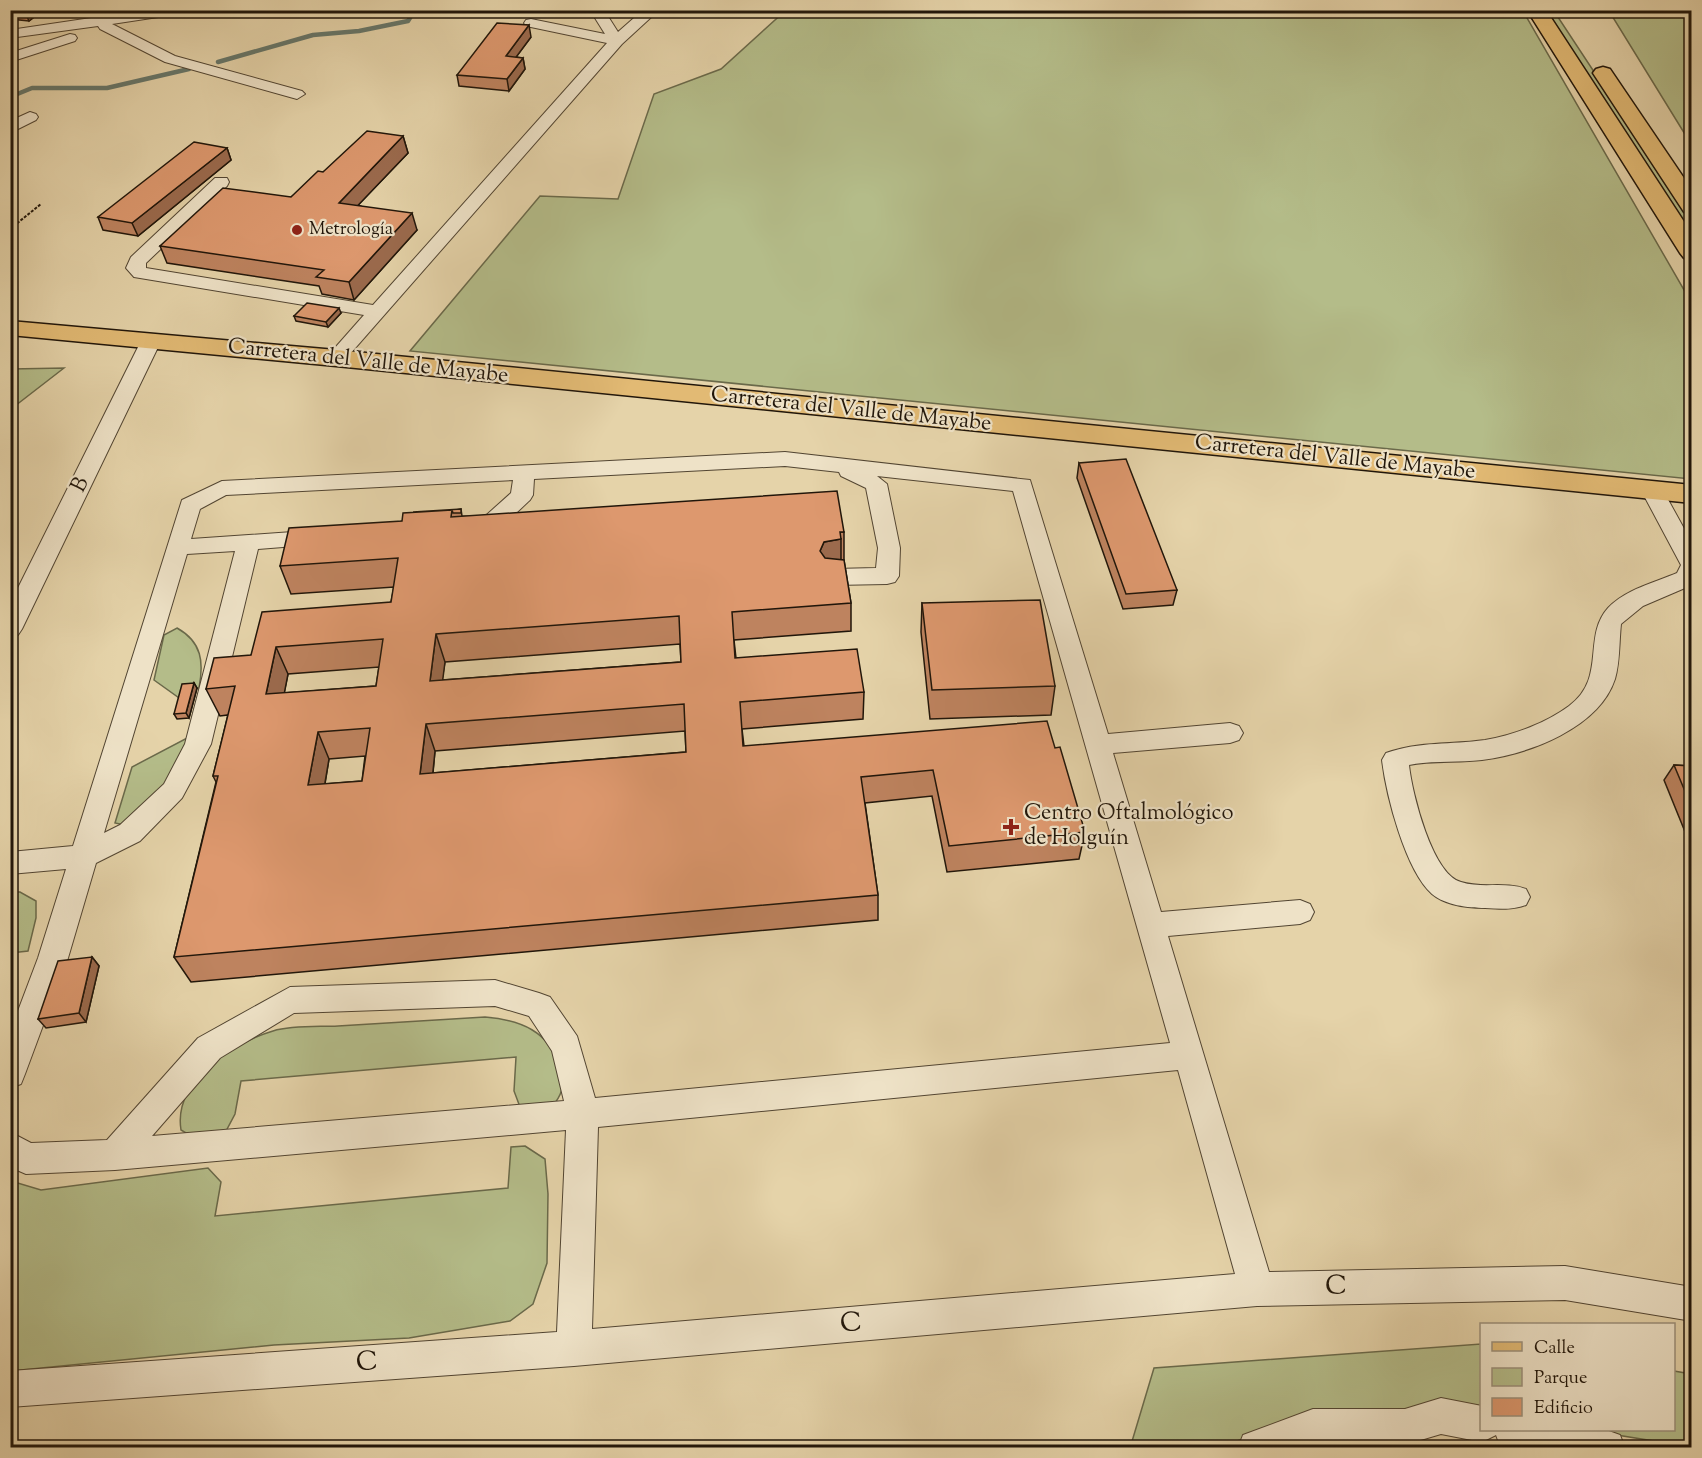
<svg xmlns="http://www.w3.org/2000/svg" width="1702" height="1458" font-family="'Sorts Mill Goudy',serif">
<style>
.green{fill:#b4bc89;stroke:#6a694a;stroke-width:1.5}
.lines{fill:none;stroke-linecap:round;stroke-linejoin:round}
.stream{stroke:#67776a;stroke-width:4.5}
.minor-casing{stroke:#524532;stroke-width:2}
.major-casing{stroke:#21160a;stroke-width:3}
.highway-casing{stroke:#21160a;stroke-width:3}
.path{stroke:#21160a;stroke-width:2;stroke-dasharray:3 1.5;stroke-linecap:butt}
.minor{fill:#eee2c7;fill-rule:evenodd}
.major{fill:#e2ba74;fill-rule:evenodd}
.highway{fill:#e2ba74;fill-rule:evenodd}
.wall{fill:#be835f;stroke:#21160a;stroke-width:1.5;fill-rule:evenodd}
.shaded-wall{fill:#9b6a4d;stroke:#21160a;stroke-width:1.5}
.building{fill:#dd986e;stroke:#21160a;stroke-width:1.5;fill-rule:evenodd}
.poi-dot{fill:#8f2418;stroke:#eee2c7;stroke-width:2}
.labels{text-anchor:middle;dominant-baseline:central;stroke-width:4.5;stroke-linejoin:round;paint-order:stroke}
.far-poi-label{font-size:18px;fill:#21160a;stroke:#eee2c7;text-anchor:start}
.street-label{font-size:22px;fill:#21160a;stroke:#eee2c7}
.poi-label{font-size:22px;fill:#21160a;stroke:#eee2c7;text-anchor:start}
.near-street-label{font-size:27px;fill:#21160a;stroke:#eee2c7}
</style>
<rect width="100%" height="100%" fill="#e5d3a9"/>
<filter id="stains"><feTurbulence type="fractalNoise" baseFrequency=".00333" numOctaves="4"/><feColorMatrix values="0 0 0 0 .2 0 0 0 0 .09 0 0 0 0 .02 0 0 0 .5 -.17"/></filter>
<radialGradient id="worn" r=".72"><stop offset=".6" stop-color="#630" stop-opacity="0"/><stop offset="1" stop-color="#630" stop-opacity=".3"/></radialGradient>
<path class="green" d="M785,11H1523L1691,302V479L410,351L540,196L618,199L654,94L721,69Z
M1546,11H1554L1691,219V233Z
M1609,11H1691V144Z
M64,368L11,409V369Z
M177,628C202,642 204,662 199,688L185,689L182,700L154,680L164,635Z
M189,737L158,798L125,825L115,823L132,767Z
M11,892H20L36,901V918L28,951L11,953Z
M485,1017C520,1020 550,1031 560,1068C564,1082 564,1091 555,1103L520,1107L514,1091L516,1057L241,1081L235,1114L226,1131L191,1136L181,1130C173,1081 232,1043 273,1031C293,1025 318,1027 338,1026C387,1023 436,1020 485,1017Z
M525,1146L545,1159L548,1194L547,1263L533,1304L510,1321L409,1338L274,1345L11,1371V1181L41,1190L208,1168L221,1182L215,1216L508,1188L511,1147Z
M1481,1344V1411L1309,1419L1217,1447L1130,1448L1154,1368Z
M1674,1371L1691,1374V1447L1586,1430H1674Z"/>
<g class="lines">
<path class="stream" d="M218,62L313,35L359,31L408,21L415,10
M10,97L32,88H107L189,69"/>
<g class="minor-casing">
<path id="minor" d="M145,10H185L178,14L112,24L175,56L302,91L305,94L297,99L165,62L100,29L98,26L10,38V30Z
M590,10H604L618,32L643,10H659L622,44L343,362H329L326,358L364,315L140,278L134,277L126,268L131,257L215,178H227L229,182L227,186L146,263V268L373,305L607,43L526,26L524,23L526,20L531,19L605,34Z
M70,34L75,35L77,38L75,41L10,62V53Z
M30,112L36,114L38,117L36,120L10,133V121Z
M151,335L158,337L161,341L22,629L18,635L10,637V604L141,341L144,337Z
M785,452L1030,480L1108,734L1230,723L1239,726L1243,733L1239,740L1230,743L1113,753L1161,912L1300,900L1310,904L1314,912L1310,920L1300,924L1168,936L1269,1272L1565,1266L1692,1287V1321L1565,1300L1257,1306L574,1366L10,1407V1371L557,1332L566,1130L115,1170L26,1174L10,1167V1132L31,1143L107,1140L198,1038L290,987L495,980L539,993L550,997L577,1036L595,1098L1170,1043L1013,491L877,476L887,484L900,548L899,576L895,582L887,584L834,585L826,583L822,577L826,571L834,569L876,568L878,548L866,488L841,476L839,472L785,466L534,479L533,495L530,500C510,518 493,541 463,533L460,528L463,523L482,519L511,493L513,480L226,495L200,509L191,539L321,530L329,532L332,537L329,542L321,544L258,549L211,744L182,798L140,841L96,863L68,958L25,1074L21,1084L10,1088V1032L38,958L66,869L10,874V852L73,846L182,500L222,481ZM235,551L185,744L164,784L120,825L104,833L187,554ZM495,1006L529,1016L552,1051L564,1101L152,1136L220,1058L294,1013ZM1178,1070L1235,1274L592,1329L598,1127Z
M1652,483L1660,485L1692,543V585L1643,606L1621,624C1619,643 1620,662 1615,679C1599,728 1529,754 1482,760C1458,763 1433,760 1409,765C1412,793 1432,874 1461,882C1482,889 1505,881 1526,889L1530,897L1526,905C1513,910 1499,909 1485,908C1468,908 1445,905 1432,894C1405,870 1386,794 1382,760L1386,753C1421,741 1450,745 1485,740C1514,735 1546,723 1569,706C1607,678 1582,637 1608,608C1626,589 1654,583 1677,573L1681,565L1641,490L1644,485Z
M1441,1398L1482,1406V1430H1606L1620,1435L1625,1448H1510L1499,1443L1496,1435L1482,1442L1441,1434L1414,1442L1407,1448H1356L1357,1445L1238,1448L1243,1435L1313,1409H1405Z"/>
</g>
<g class="major-casing">
<path id="major" d="M10,321L336,350L1692,485V503L336,366L10,335Z"/>
</g>
<g class="highway-casing">
<path id="highway" d="M1527,10H1546L1692,234V260L1684,258L1680,253Z
M1603,67L1610,69L1692,190V214L1684,212L1593,73L1596,69Z"/>
</g>
<path class="path" d="M10,229L41,204"/>
<use href="#minor" class="minor"/>
<use href="#major" class="major"/>
<use href="#highway" class="highway"/>
</g>
<path class="wall" d="M10,10H43L29,21L10,19Z
M531,37L516,57L523,58L525,69L509,91L459,86L457,75Z
M403,136L408,153L358,205L417,230L354,300L322,294L319,286L167,263L160,246L291,197L323,172Z
M227,148L231,160L138,236L103,230L98,217Z
M341,313L328,327L296,321L294,316Z
M1079,463L1177,590L1173,605L1123,609L1077,478Z
M461,509L462,516L844,532V560L851,603V631L734,640L736,658L864,692L863,719L742,729L744,746L1055,748L1085,832L1079,859L947,872L932,796L865,803L878,895V920L191,982L174,957L216,782L213,776L228,715L220,716L206,689L251,655L391,602L394,587L291,594L280,566L402,521ZM680,644L681,662L442,680L445,662ZM379,667L376,686L284,693L288,674ZM685,731L686,752L433,773L435,751ZM365,756L362,781L325,784L329,759Z
M922,603L1055,686L1051,715L930,719L921,632Z
M194,683L197,688L189,718L177,719L174,714Z
M1674,765L1692,766V849L1664,780Z
M92,957L99,966L86,1022L46,1028L38,1019Z"/>
<path class="shaded-wall" d="M24,10H43L29,21Z
M529,25L531,37L508,68L506,56Z
M523,58L525,69L509,91L507,79Z
M403,136L408,153L344,220L339,203Z
M227,148L231,160L138,236L132,223Z
M412,213L417,230L354,300L349,282Z
M339,308L341,313L328,327L326,322Z
M841,539V567L824,570L820,551L824,542Z
M436,634L445,662L439,709L430,681Z
M276,647L288,674L279,721L266,694Z
M194,683L197,688L189,718L186,713Z
M426,724L435,751L430,801L420,774Z
M318,732L329,759L320,812L308,785Z
M92,957L99,966L86,1022L79,1013Z"/>
<path class="building" d="M497,23L529,25L506,56L523,58L507,79L457,75Z
M367,131L403,136L339,203L412,213L349,282L316,277L324,270L160,246L223,188L291,197L318,171L323,172Z
M194,142L227,148L132,223L98,217Z
M307,303L339,308L326,322L294,316Z
M1126,459L1177,590L1126,594L1079,463Z
M837,491L844,532H840L841,539L824,542L820,551L825,558L844,560L851,603L732,612L735,658L857,649L864,692L740,702L743,746L1047,721L1055,748L1060,747L1085,832L949,846L933,770L861,777L878,895L174,957L218,776H213L235,686L206,689L214,658L251,655L262,612L391,602L398,558L280,566L289,528L402,521L403,513L452,510L451,517ZM679,616L681,662L430,681L436,634ZM383,639L376,686L266,694L276,647ZM684,704L686,752L420,774L426,724ZM370,728L362,781L308,785L318,732Z
M461,509V513H453L452,510L413,512Z
M1040,600L1055,686L932,690L922,603Z
M194,683L186,713L174,714L182,684Z
M1674,765L1692,766V808Z
M92,957L79,1013L38,1019L58,961Z"/>
<g class="poi-dot">
<circle cx="297" cy="230" r="6"/>
<path d="M1008 818h6v6h6v6h-6v6h-6v-6h-6v-6h6z"/>
</g>
<g class="labels">
<g class="far-poi-label">
<text x="309" y="230">Metrología</text>
</g>
<g class="street-label">
<text transform="translate(368 362) rotate(6)">Carretera del Valle de Mayabe</text>
<text transform="translate(851 410) rotate(6)">Carretera del Valle de Mayabe</text>
<text transform="translate(1335 458) rotate(6)">Carretera del Valle de Mayabe</text>
<text transform="translate(81 485) rotate(-64)">B</text>
</g>
<g class="poi-label">
<text x="1024" y="814">Centro Oftalmológico<tspan x="1024" dy="25">de Holguín</tspan></text>
</g>
<g class="near-street-label">
<text transform="translate(1336 1287) rotate(-1)">C</text>
<text transform="translate(851 1324) rotate(-5)">C</text>
<text transform="translate(367 1363) rotate(-4)">C</text>
</g>
</g>
<rect width="1702" height="1458" fill="none" stroke="#e5d3a9" stroke-width="36"/>
<rect x="12" y="12" width="1678" height="1434" fill="none" stroke="#21160a" stroke-width="3"/>
<rect x="18" y="18" width="1666" height="1422" fill="none" stroke="#21160a" stroke-width="1.5"/>
<rect x="1480" y="1323" width="195" height="108" fill="#eee2c7" stroke="#9c907b" stroke-width="1.5"/>
<rect x="1492" y="1342" width="30" height="9" fill="#e2ba74" stroke="#9c907b" stroke-width="1.5"/>
<text x="1534" y="1353" font-size="18" fill="#21160a">Calle</text>
<rect x="1492" y="1368" width="30" height="18" fill="#b4bc89" stroke="#9c907b" stroke-width="1.5"/>
<text x="1534" y="1383" font-size="18" fill="#21160a">Parque</text>
<rect x="1492" y="1398" width="30" height="18" fill="#dd986e" stroke="#9c907b" stroke-width="1.5"/>
<text x="1534" y="1413" font-size="18" fill="#21160a">Edificio</text>
<rect width="100%" height="100%" filter="url(#stains)"/>
<rect width="100%" height="100%" fill="url(#worn)"/>
</svg>
